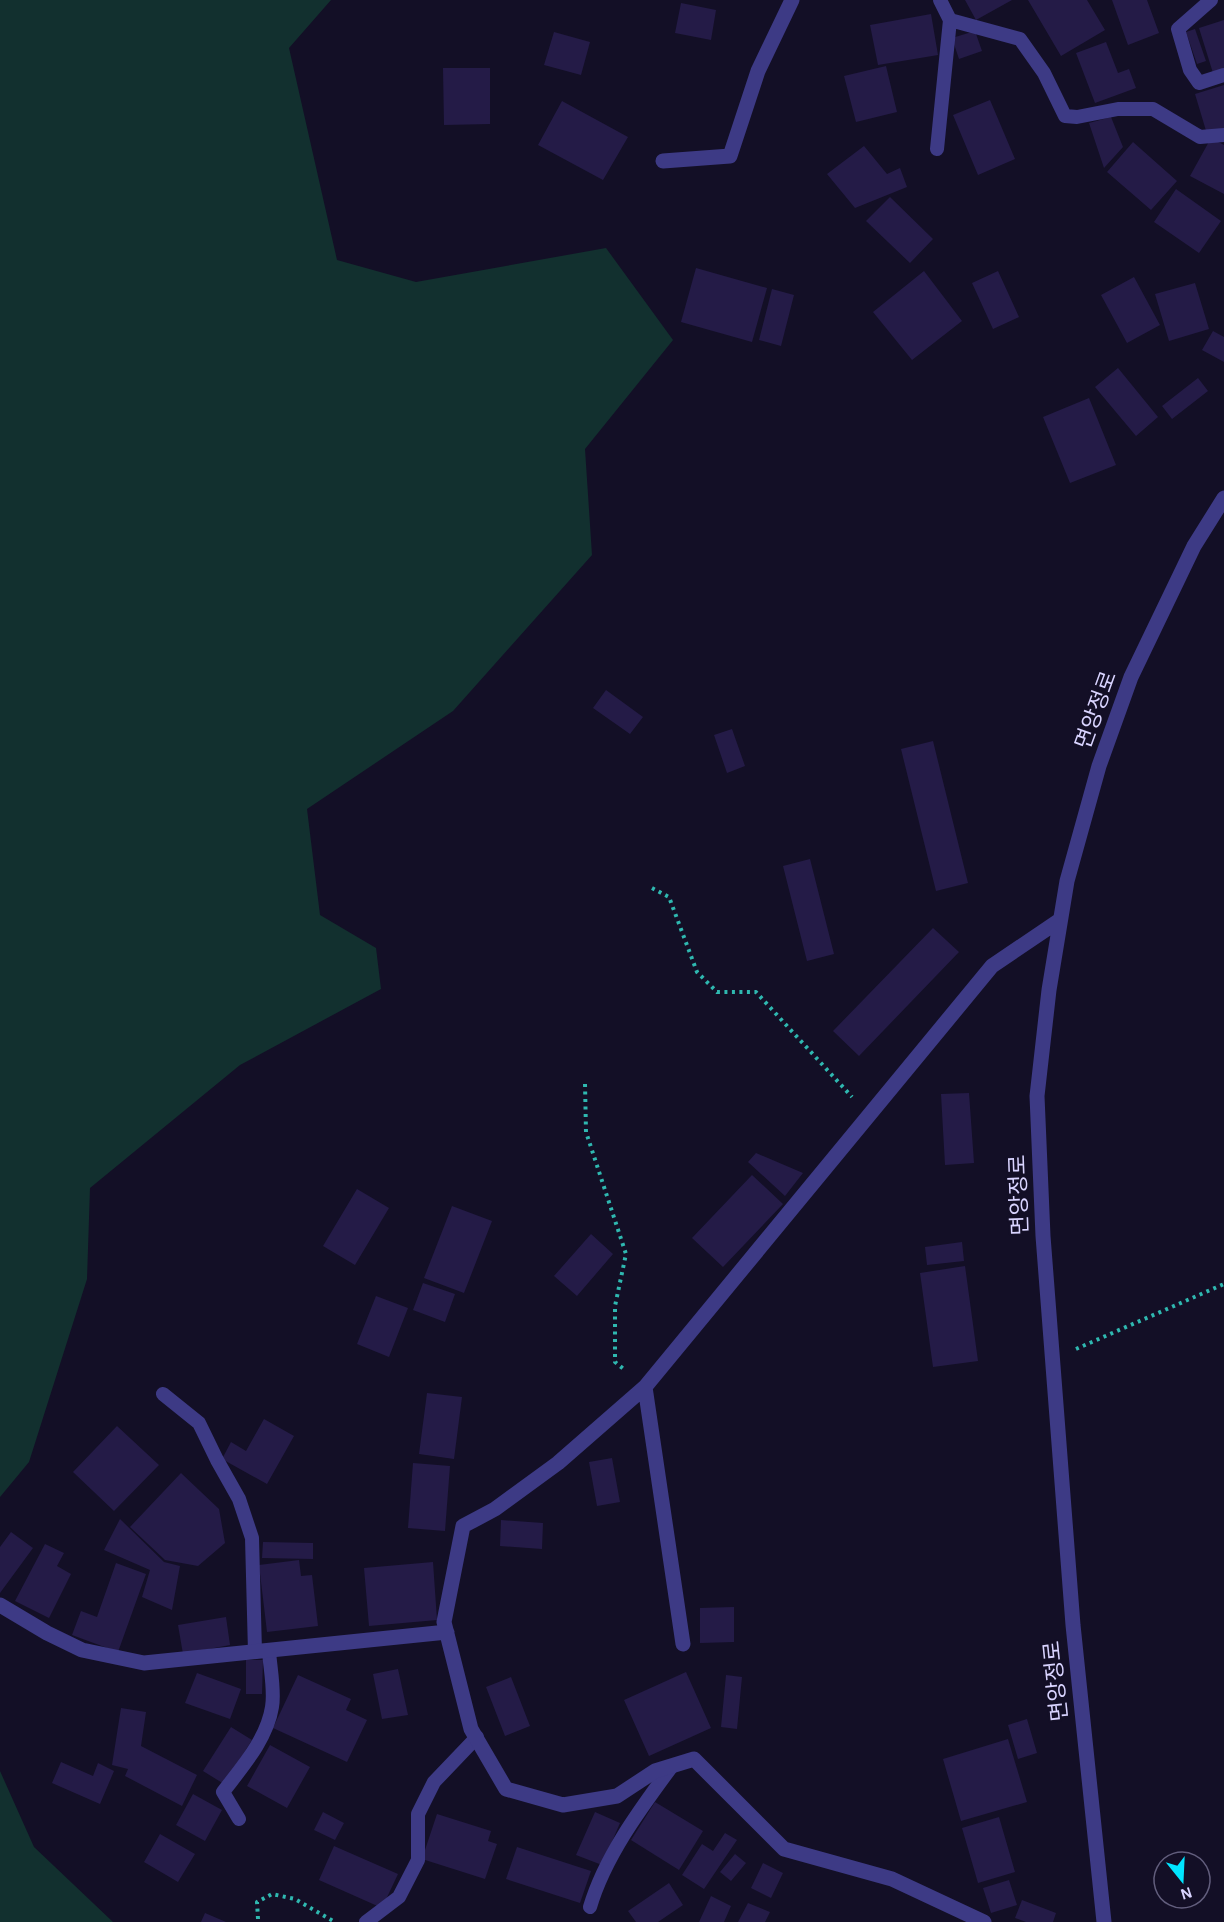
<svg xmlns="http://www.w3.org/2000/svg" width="1224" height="1922" font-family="'Alegreya Sans','Noto Sans KR',sans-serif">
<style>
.green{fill:#12302f}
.building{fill:#241b47}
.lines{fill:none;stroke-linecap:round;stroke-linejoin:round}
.path{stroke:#2fb8b0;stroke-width:4;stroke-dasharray:3 4.5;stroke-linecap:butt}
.service{stroke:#3d3a85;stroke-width:14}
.minor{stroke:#3d3a85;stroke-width:15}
.labels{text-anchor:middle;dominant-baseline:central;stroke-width:4.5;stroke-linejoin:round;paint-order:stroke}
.street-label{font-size:22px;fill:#d9d4ff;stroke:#130f26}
</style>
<rect width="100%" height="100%" fill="#130f26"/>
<path class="green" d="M0,0H331L289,48L337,260L416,282L606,248L673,340L585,449L592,555L453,711L307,809L320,915L376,948L381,989L240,1065L90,1188L87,1279L29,1462L0,1497Z
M0,1771L34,1847L113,1922H0Z"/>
<path class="building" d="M965,0H1012L976,20Z
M1028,0H1087L1105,30L1061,56Z
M1112,0H1147L1159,33L1128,45Z
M681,3L716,10L711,40L675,33Z
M931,14L938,55L878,65L870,25Z
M1224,20V70L1213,73L1199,28Z
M1195,29L1206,61L1197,64L1186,32Z
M975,31L982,51L959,59L952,38Z
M554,32L590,42L581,75L544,65Z
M1106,42L1118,73L1129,69L1136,88L1095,103L1076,53Z
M886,66L897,112L856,122L844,76Z
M443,68H490V124L444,125Z
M1224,85V128L1207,134L1195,94Z
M990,100L1015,159L978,175L953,115Z
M562,101L628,137L603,180L538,145Z
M1111,117L1123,147L1104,168L1089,123Z
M1211,138L1224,145V194L1190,176Z
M1133,142L1177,181L1151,210L1107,172Z
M864,146L887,174L900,168L907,187L855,208L827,174Z
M1176,189L1221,221L1199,253L1154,222Z
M890,197L933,239L910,263L866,221Z
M696,268L767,288L752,342L681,322Z
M924,271L962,321L912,360L873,312Z
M998,271L1019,317L993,329L972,283Z
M1134,277L1160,325L1127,343L1101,295Z
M1195,283L1209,329L1169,341L1155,294Z
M772,289L794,295L781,346L759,340Z
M1213,331L1224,337V362L1202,350Z
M1118,368L1158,417L1136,436L1095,387Z
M1198,378L1208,391L1172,419L1162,406Z
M1089,398L1116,465L1070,483L1043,417Z
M606,690L643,717L630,734L593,708Z
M732,729L745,766L727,773L714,735Z
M933,741L968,883L936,891L901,749Z
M810,859L834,954L807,961L783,866Z
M933,928L959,952L859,1056L833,1031Z
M969,1093L974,1163L945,1165L941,1094Z
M756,1153L803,1173L785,1196L748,1162Z
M752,1175L783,1204L723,1267L692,1238Z
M357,1189L389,1208L355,1265L323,1246Z
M452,1206L492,1221L464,1293L424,1278Z
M591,1234L613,1254L577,1296L554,1276Z
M962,1242L964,1261L927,1265L925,1247Z
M965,1266L978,1361L933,1367L920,1273Z
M423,1283L455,1294L445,1322L413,1310Z
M376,1296L408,1308L389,1357L357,1344Z
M427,1393L462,1397L454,1459L419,1454Z
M264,1419L294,1436L267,1484L222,1459L231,1442L246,1451Z
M117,1426L159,1465L114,1511L73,1472Z
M612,1458L620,1502L597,1506L589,1462Z
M413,1463L450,1466L445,1531L408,1528Z
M181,1473L219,1509L225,1543L198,1566L165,1560L130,1527Z
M120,1519L164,1562L180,1566L172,1610L142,1597L150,1570L104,1550Z
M501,1520L543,1523L542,1549L500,1546Z
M11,1532L33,1548L0,1593V1547Z
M263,1542L313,1543V1559L262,1558Z
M45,1544L64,1553L57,1566L71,1574L49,1618L15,1601Z
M299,1560L301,1576L312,1575L318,1626L267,1632L259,1565Z
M433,1562L437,1620L369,1626L364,1568Z
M116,1563L146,1574L118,1652L72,1635L81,1611L97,1617Z
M734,1607V1642L700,1643V1608Z
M226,1617L230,1645L183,1654L178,1625Z
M246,1660H263L262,1694H246Z
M398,1669L408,1715L382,1719L373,1674Z
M686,1672L711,1728L649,1756L624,1700Z
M197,1673L241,1689L230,1719L185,1703Z
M298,1675L351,1699L346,1710L367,1720L347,1762L273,1728Z
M726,1675L742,1677L737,1729L721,1727Z
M511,1677L530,1726L505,1736L486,1687Z
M121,1708L146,1712L141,1746L197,1775L182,1806L125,1776L128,1769L112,1765Z
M1027,1719L1037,1753L1018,1759L1008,1725Z
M231,1727L252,1740L224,1784L203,1771Z
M1008,1739L1027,1802L961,1821L943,1759Z
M270,1745L310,1767L287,1808L247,1786Z
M61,1762L93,1776L98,1763L114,1771L100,1804L52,1783Z
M193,1794L222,1810L205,1841L176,1825Z
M655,1802L703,1831L679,1870L631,1840Z
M323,1812L344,1823L335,1840L314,1830Z
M595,1812L620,1823L602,1865L576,1855Z
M437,1814L491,1831L488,1841L497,1844L485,1879L422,1859Z
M999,1817L1015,1872L978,1883L962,1828Z
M725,1833L737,1840L704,1889L682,1875L702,1844L713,1851Z
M160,1834L195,1854L178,1882L144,1862Z
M334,1846L398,1874L382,1908L319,1880Z
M517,1847L591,1871L580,1903L506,1879Z
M735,1854L746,1863L731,1881L720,1872Z
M763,1863L783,1873L771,1898L751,1888Z
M1009,1880L1017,1905L991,1913L983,1888Z
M669,1883L683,1905L658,1922H636L628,1911Z
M711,1896L731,1906L724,1922H699Z
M1022,1900L1056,1913L1053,1922H1026L1015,1918Z
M748,1903L770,1912L765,1922H738Z
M205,1913L226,1922H201Z"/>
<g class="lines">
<path class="path" d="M652,888L669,897L697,972L717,992H756L852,1097
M585,1084L586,1132L626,1254L615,1306V1362L626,1371
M1076,1349L1224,1284
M258,1919L257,1902L272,1894L295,1899L335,1922"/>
<path class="service" d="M1211,0L1178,29L1190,70L1199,83L1224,75
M950,20L1020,39L1044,73L1065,116L1077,117L1118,109H1153L1200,137L1224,135
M937,149L950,20L940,0
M163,1394L199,1423L217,1460L239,1499L252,1538L255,1652
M239,1819L223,1792C242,1767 267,1739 272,1707C275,1691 270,1667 269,1651
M590,1907C605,1856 641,1808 672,1766
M366,1922L399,1897L418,1860V1814L434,1782L477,1737"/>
<path class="minor" d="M663,161L730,156L758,71L792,0
M645,1387L558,1463L495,1509L463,1526L444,1622L471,1729L506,1789L563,1805L617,1796L655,1771L694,1759L784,1849L892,1879L984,1922
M0,1605L47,1633L82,1650L144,1663L447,1632
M683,1644L645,1387L992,966L1060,920
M1104,1922L1073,1625L1043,1236L1037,1096L1049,990L1067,881L1099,766L1131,677L1194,546L1224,498"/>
</g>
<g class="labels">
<g class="street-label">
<text transform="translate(1096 710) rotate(-70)">면앙정로</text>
<text transform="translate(1019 1195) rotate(-92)">면앙정로</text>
<text transform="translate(1056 1681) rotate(-96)">면앙정로</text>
</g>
</g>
<g transform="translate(1182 1880) rotate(162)"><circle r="28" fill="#130f26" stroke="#625e7d" stroke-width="1.5"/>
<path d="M0-4.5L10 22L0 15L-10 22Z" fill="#00e5ff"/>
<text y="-9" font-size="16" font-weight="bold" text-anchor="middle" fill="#d9d4ff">N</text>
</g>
</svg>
